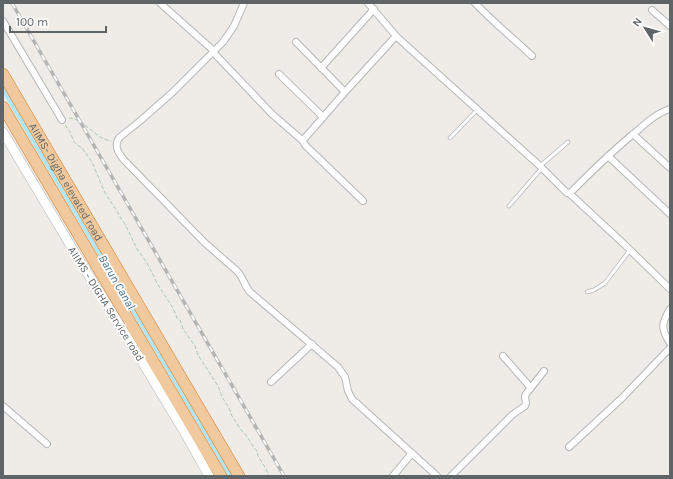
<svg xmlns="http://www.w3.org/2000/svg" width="673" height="479" font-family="Karla,sans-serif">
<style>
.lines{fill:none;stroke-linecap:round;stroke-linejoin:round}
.canal{stroke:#b2e5f5;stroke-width:7}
.lane-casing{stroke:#b3b6b8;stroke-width:4.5}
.street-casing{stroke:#b3b6b8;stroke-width:8}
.secondary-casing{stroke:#b2b6b8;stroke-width:10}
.highway-casing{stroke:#da781d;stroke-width:12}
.path{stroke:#a5c8a8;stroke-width:1;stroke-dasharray:4 2;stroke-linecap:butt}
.lane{stroke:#fff;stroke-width:3}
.street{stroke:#fff;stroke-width:6}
.secondary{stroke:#fff;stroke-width:9}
.highway{stroke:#f0ca9e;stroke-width:11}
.rail-casing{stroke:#b3b4b4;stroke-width:3.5}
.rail{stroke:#fff;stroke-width:2;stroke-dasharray:6;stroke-linecap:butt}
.labels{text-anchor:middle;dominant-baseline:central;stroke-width:3.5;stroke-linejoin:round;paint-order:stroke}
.street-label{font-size:11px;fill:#5f6466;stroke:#fff}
.water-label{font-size:12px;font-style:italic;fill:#46778d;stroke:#fff}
</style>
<rect width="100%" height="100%" fill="#efece8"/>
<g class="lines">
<path class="canal" d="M3,87L232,476"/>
<g class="lane-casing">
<path id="lane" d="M450,138L477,110
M540,166L568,142
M509,206L541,169
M587,292L594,290L605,283L630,250"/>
</g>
<g class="street-casing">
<path id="street" d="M160,3L214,51
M244,3L234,26L223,42L173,92L140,121L120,137C113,145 118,153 124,160L204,242L237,271C243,277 244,285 250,292L338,367L345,377L348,391L352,399L437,476
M368,3L396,36L409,48L540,166L567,193H569L571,192C592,171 613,150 637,131C647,122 657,113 670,109
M475,3C493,22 513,38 532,56
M652,10L670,26
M3,21L62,120
M296,42L345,92
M213,52L272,114L303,141
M321,68L374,9
M279,74L323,117
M633,134L670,168
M608,156L670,214
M569,193L625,245L670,289
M363,201L305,145L303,141L304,139L345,92L396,36
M670,309C661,324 661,329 670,343
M503,356L531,388
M271,382L312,344
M3,406L47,444
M569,447L622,398L670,348
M393,476L412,453
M451,476L512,415L525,406L526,403L525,397L526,394L544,371"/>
</g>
<g class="secondary-casing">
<path id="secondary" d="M3,132L78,258L129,340L185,433L209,476"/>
</g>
<g class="highway-casing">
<g id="highway">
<path id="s1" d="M3,74L239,476"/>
<path d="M3,107L221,476"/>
</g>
</g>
<path class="path" d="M69,118C85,119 95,139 111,141
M65,125L70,132L74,142L77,145L82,148L92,162L105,193L115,208L122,220L125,224L137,249L147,263L158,285L173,308L177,318L180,320L183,329L195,346L198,355L218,386L222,397L229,408L232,416L241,430L246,435L254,448L257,451L258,456L266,469L269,476"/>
<use href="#lane" class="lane"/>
<use href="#street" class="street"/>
<use href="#secondary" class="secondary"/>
<use href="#highway" class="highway"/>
<g class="rail-casing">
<path id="rail" d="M12,3L284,476"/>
</g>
<use href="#rail" class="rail"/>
</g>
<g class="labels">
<g class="street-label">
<text stroke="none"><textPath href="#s1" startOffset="125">AIIMS- Digha elevated road</textPath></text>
<text transform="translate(106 304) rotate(58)">AIIMS - DIGHA Service road</text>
</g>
<g class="water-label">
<text transform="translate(117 282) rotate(60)">Barun Canal</text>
</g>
</g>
<rect width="673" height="479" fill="none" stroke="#5f6466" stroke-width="8"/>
<g transform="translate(645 28) rotate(307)" stroke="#ffffff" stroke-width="3" paint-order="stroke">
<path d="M0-3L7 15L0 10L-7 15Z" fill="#5f6466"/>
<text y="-6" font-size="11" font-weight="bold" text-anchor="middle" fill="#5f6466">N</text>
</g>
<path d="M10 26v6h96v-6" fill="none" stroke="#5f6466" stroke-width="2"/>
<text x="16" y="26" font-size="12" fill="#5f6466" stroke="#ffffff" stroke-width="3" paint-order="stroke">100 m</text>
</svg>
